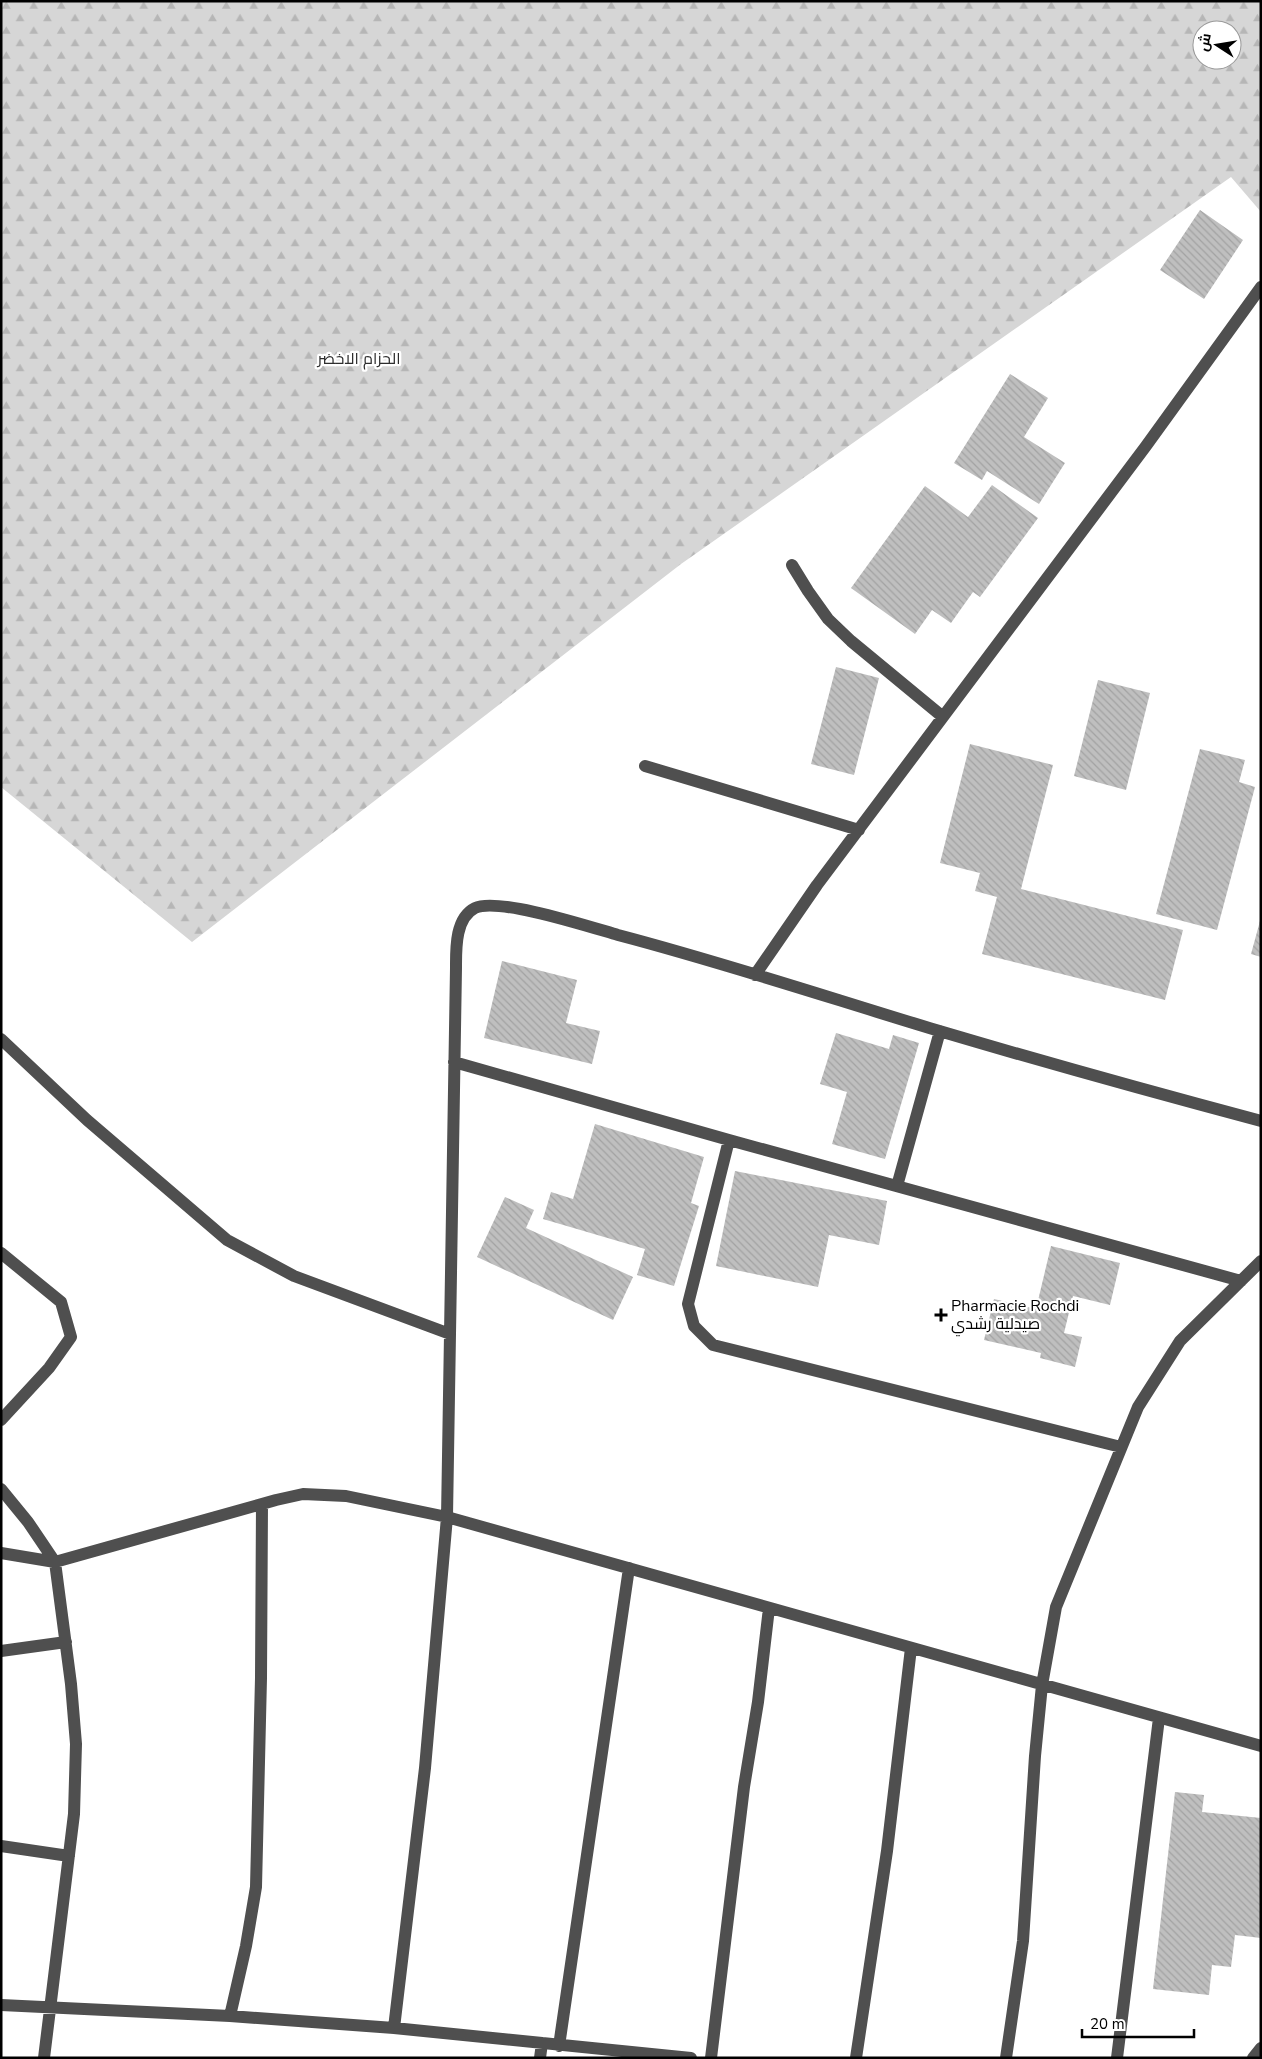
<svg xmlns="http://www.w3.org/2000/svg" width="1262" height="2059" font-family="'Nunito Sans',Cairo,sans-serif">
<style>
.forest{fill:url(#forest-firs);fill-rule:evenodd}
.building{fill:url(#building-back-hatch)}
.lines{fill:none;stroke-linecap:round;stroke-linejoin:round}
.minor{stroke:#4f4f4f;stroke-width:12}
.poi-dot{fill:#000;stroke:#fff;stroke-width:2}
.labels{text-anchor:middle;dominant-baseline:central;stroke-width:4.5;stroke-linejoin:round;paint-order:stroke}
.park-label{font-size:16px;fill:#2d2d2d;stroke:#fff}
.poi-label{font-size:16px;fill:#000;stroke:#fff;text-anchor:start}
</style>
<defs>
<pattern id="forest-firs" width="22" height="20" patternUnits="userSpaceOnUse" patternTransform="scale(1.25)"><rect width="22" height="20" fill="#d6d6d6"/><path d="M5 1l3.5 6h-7zM16 11l3.5 6h-7z" fill="#b6b6b6"/></pattern>
<pattern id="building-back-hatch" width="6" height="6" patternUnits="userSpaceOnUse" patternTransform="scale(1.25)"><rect width="6" height="6" fill="#bfbfbf"/><path d="M-1 5l2 2M0 0l6 6M5-1l2 2" fill="none" stroke="#a2a2a2"/></pattern>
</defs>
<rect width="100%" height="100%" fill="#fff"/>
<path class="forest" d="M1,1H1261V212L1231,177L681,564L192,942L1,787ZM1202,30H1232V60H1202Z"/>
<path class="building" d="M1200,210L1243,240L1204,299L1160,270Z
M1010,374L1048,398L1024,437L1065,463L1039,504L987,471L982,480L954,463Z
M992,485L1038,518L980,597L973,592L951,623L932,610L915,634L851,588L925,486L968,517Z
M836,667L879,678L854,775L811,764Z
M1098,680L1150,693L1126,790L1074,776Z
M970,744L1053,765L1021,889L1183,930L1165,1000L982,954L997,897L975,891L980,873L940,863Z
M1200,749L1245,760L1239,782L1255,787L1217,930L1156,914Z
M1260,921H1261V957L1251,954Z
M502,961L577,980L566,1023L600,1031L592,1064L484,1038Z
M836,1033L889,1049L893,1035L919,1043L885,1159L832,1144L847,1092L820,1084Z
M595,1124L704,1157L691,1203L699,1206L674,1286L637,1275L645,1249L543,1219L551,1192L573,1199Z
M735,1171L887,1201L879,1245L829,1235L818,1287L716,1266Z
M505,1197L534,1210L526,1228L633,1277L613,1320L477,1257Z
M1051,1246L1120,1263L1110,1305L1073,1296L1064,1333L1082,1337L1075,1367L1040,1358L1041,1353L984,1340L994,1299L1036,1309Z
M1175,1792L1204,1795L1202,1812L1261,1818V1938L1235,1935L1231,1967L1212,1965L1209,1995L1153,1989Z"/>
<g class="lines">
<path class="minor" d="M792,565L808,591L828,619L851,641L943,717
M645,766L859,830
M755,975L817,885L1146,446L1261,287
M1,1039L87,1120L227,1240L294,1276L450,1334
M454,1062L729,1140L1241,1281
M729,1140L688,1304L694,1326L713,1345L1121,1447
M897,1186L940,1031
M1,1253L61,1302L71,1337L49,1368L1,1420
M1,1489L28,1522L55,1562L71,1684L76,1744L74,1814L44,2058
M1,1553L55,1562L276,1500L303,1494L346,1496L447,1517L1261,1746
M1,1651L66,1642
M1,1846L69,1856
M1,2005L230,2016L394,2028L691,2058
M230,2016L246,1946L256,1887L261,1678L262,1504
M394,2028L425,1768L447,1517L456,968C456,949 455,918 475,908C498,897 590,927 618,935C725,963 830,998 936,1030C1044,1062 1152,1092 1261,1121
M559,2046L629,1568
M540,2058L542,2043
M711,2058L744,1787L758,1702L769,1608
M856,2058L887,1851L911,1648
M1006,2058L1023,1941L1035,1756L1042,1685L1056,1607L1138,1407L1180,1341L1261,1261
M1117,2058L1159,1718
M1253,2058L1261,2048"/>
</g>
<path class="poi-dot" d="M938.5 1307.5h5v5h5v5h-5v5h-5v-5h-5v-5h5z"/>
<g class="labels">
<g class="park-label">
<text x="359" y="359">الحزام الاخضر</text>
</g>
<g class="poi-label">
<text x="951" y="1306">Pharmacie Rochdi<tspan x="951" dy="18">صيدلية رشدي</tspan></text>
</g>
</g>
<rect width="1262" height="2059" fill="none" stroke="#000000" stroke-width="5"/>
<g transform="translate(1217 45) rotate(282)"><circle r="24" fill="#ffffff" stroke="#999999"/>
<path d="M0-4L9 19L0 12L-9 19Z" fill="#000000"/>
<text y="-8" font-size="14" font-weight="bold" text-anchor="middle" fill="#000000">ش</text>
</g>
<path d="M1082 2029v8h112v-8" fill="none" stroke="#000000" stroke-width="2.5"/>
<text x="1090" y="2029" font-size="15" fill="#000000" stroke="#ffffff" stroke-width="4" paint-order="stroke">20 m</text>
</svg>
